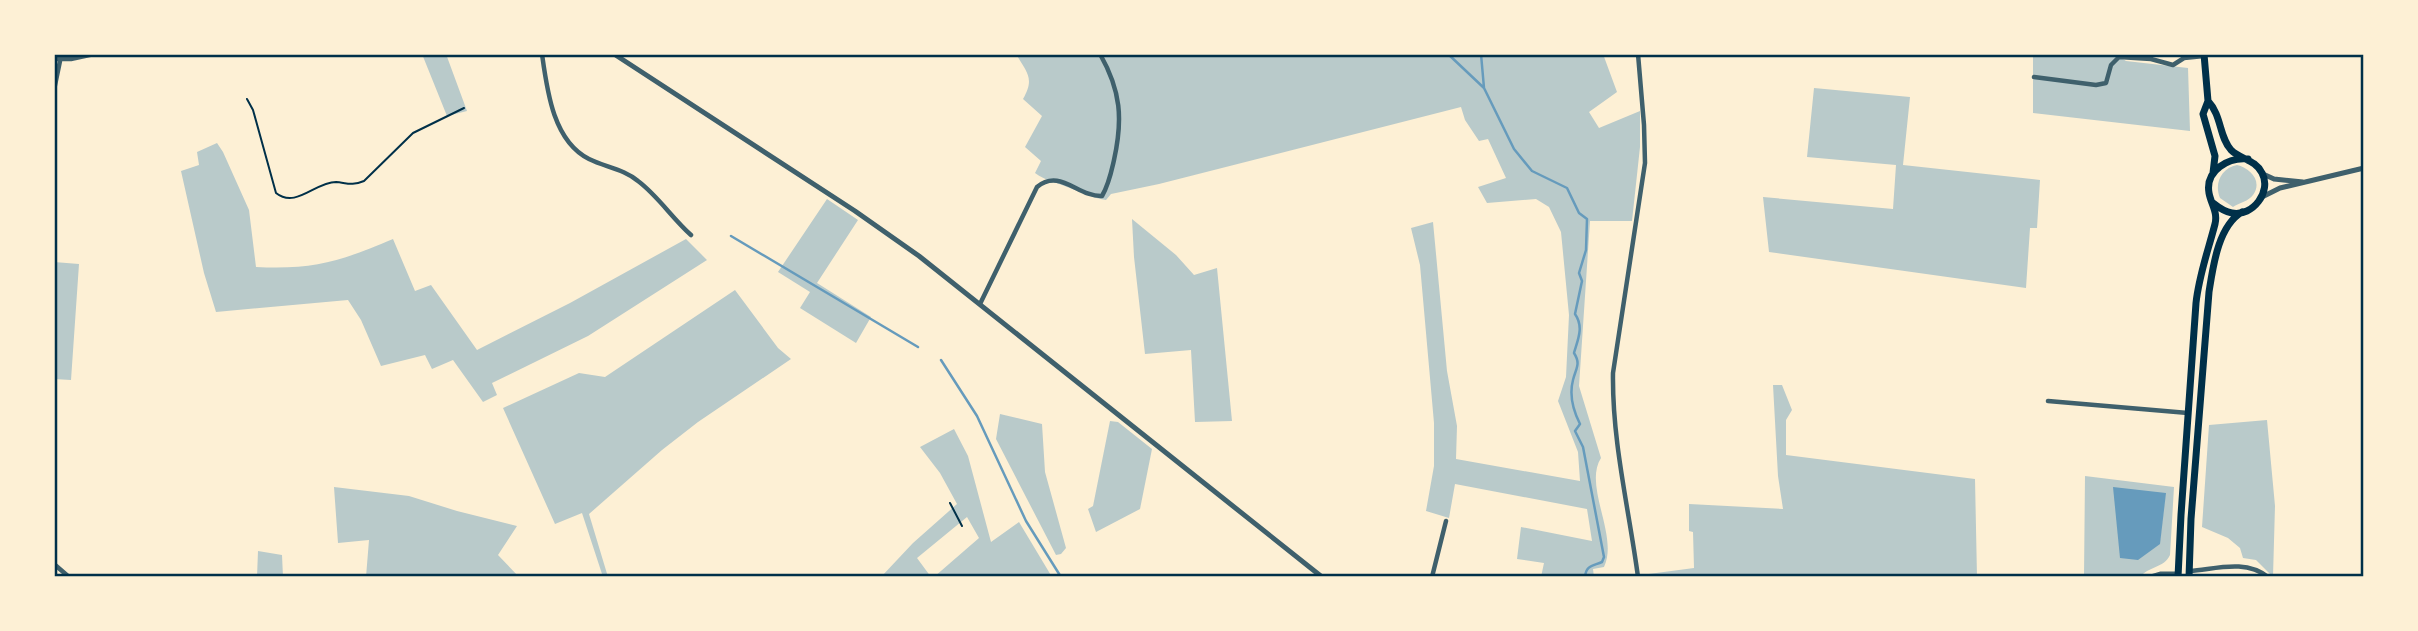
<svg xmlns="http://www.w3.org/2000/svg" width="2418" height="631" font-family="Manrope,sans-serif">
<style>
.green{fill:#b9caca}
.water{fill:#669bbc}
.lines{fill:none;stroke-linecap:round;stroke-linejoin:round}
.stream{stroke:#669bbc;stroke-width:2.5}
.path{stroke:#003049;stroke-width:2}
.minor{stroke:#3f606c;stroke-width:4.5}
.tertiary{stroke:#3f606c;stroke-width:5}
.primary{stroke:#003049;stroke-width:7}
.neatline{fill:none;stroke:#003049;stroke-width:2.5}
</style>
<rect width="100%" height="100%" fill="#fdf0d5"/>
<path class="green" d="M422,54H446L467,111L447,116Z
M1016,54H1603L1617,92L1589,112L1599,128L1640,111V147L1632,221H1590L1579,386L1601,458C1583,486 1619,536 1604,567L1593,569L1594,577H1541L1544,563L1517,559L1521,527L1592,541L1587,509L1455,484L1449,518L1426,511L1434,466V423L1420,265L1411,228L1433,222L1447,371L1457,426L1456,459L1580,481L1578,452L1558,401L1566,377L1569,315L1561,232L1549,207L1536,199L1487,203L1478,187L1506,178L1488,139L1479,141L1465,120L1461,107L1159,184L1111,194L1106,200C1091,198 1080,191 1067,187C1055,182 1046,181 1035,173L1041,161L1025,147L1042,116L1023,99C1035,78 1027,73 1016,54Z
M2033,54H2115L2126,61L2188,68L2190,131L2033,113Z
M1814,88L1910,97L1903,165L2040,180L2037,228H2030L2026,288L1769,252L1763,197L1893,209L1896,165L1807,157Z
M217,143L223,152L249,210L256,267C314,270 341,261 393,239L415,291L431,285L477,350L570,303L686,239L707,260L588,336L492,383L497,395L483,402L453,360L432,369L425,355L381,366L361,320L348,300L216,312L204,273L181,171L199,165L197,152Z
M2237,165C2250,168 2263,181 2253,195C2249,201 2239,203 2233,207L2220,198C2214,184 2221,168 2237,165Z
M827,199L858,220L817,283L871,317L856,343L800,308L810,292L778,272Z
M1132,219L1176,255L1194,275L1217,268L1232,421L1195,422L1191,350L1145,354L1134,257Z
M54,262L79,264L71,380L54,379Z
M735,290L778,348L791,359L698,422L662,450L589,514L608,577H603L582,513L555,524L503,408L579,373L605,377Z
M1773,385H1782L1792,410L1786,420V455L1975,479L1977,577H1642L1641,575L1694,568L1693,532L1689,531V504L1783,509L1778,476Z
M1000,414L1042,424L1045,472L1066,548L1061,554L1056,555L996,439Z
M2267,420L2275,506L2273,577L2256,560L2243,558L2240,548L2228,538L2202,527L2209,425Z
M1110,421L1118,422L1152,449L1140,509L1096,532L1088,509L1093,506Z
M954,429L968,456L991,542L1019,522L1052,577H934L979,538L967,517L917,558L931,577H881L913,543L957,504L940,473L920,447Z
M2085,476L2174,487L2170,555C2164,568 2149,566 2140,577H2084Z
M334,487L409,496L457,511L517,526L498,555L519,577H366L369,540L338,543Z
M258,551L282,555L283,577H257Z"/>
<path class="water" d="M2113,487L2166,493L2160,544L2138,560L2120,558Z"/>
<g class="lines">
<path class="stream" d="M1448,54L1484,88L1514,149L1532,171L1567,188L1579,213L1587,219L1586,250L1579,273L1582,281L1575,314C1584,327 1578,339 1574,353C1581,364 1576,368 1573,380C1569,395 1573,410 1580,424L1575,431L1583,447L1604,557L1602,562C1593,566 1586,565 1585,577
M1481,54L1484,88
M731,236L918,347
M941,360L977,416L1026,521L1061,577"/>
<path class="path" d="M247,99L253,110L276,193C296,209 315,182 336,182C347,183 352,186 364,181L413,133L464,108
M950,503L962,526"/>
<path class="minor" d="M542,54C547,90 553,141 589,159C605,167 624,169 638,181C658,196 672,218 691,235
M54,59H71L94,54
M2034,77L2096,85L2106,83L2111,65L2119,57L2151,59L2173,65L2184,58L2204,56
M54,90L60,61
M980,304L1037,187C1060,168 1078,197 1102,196C1109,184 1111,173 1114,160C1123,119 1121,91 1100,54
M2048,401L2188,413
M54,564L69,577
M2190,571C2216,569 2245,559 2268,577
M1432,577L1446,521
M1638,577C1629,509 1612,442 1613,373L1645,163L1644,125L1638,54"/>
<path class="tertiary" d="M614,54L855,211L919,256L1322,577
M2263,174L2274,179L2303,182
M2262,197L2280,188L2364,168
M2151,577L2161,574H2178"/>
<path class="primary" d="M2204,54L2208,101L2203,114L2215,156L2213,173
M2208,101C2222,116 2219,137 2231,150C2241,160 2255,159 2262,173C2272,191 2253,217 2232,213C2225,212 2218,207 2213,203
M2178,577L2181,515L2196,303C2199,275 2208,251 2215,224C2218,212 2211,204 2209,193C2205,170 2229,157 2248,159
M2189,577L2191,519L2209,292C2213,267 2218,226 2242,212"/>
</g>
<rect width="2418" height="631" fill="none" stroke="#fdf0d5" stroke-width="112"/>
<rect x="56" y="56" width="2306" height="519" class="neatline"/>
</svg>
